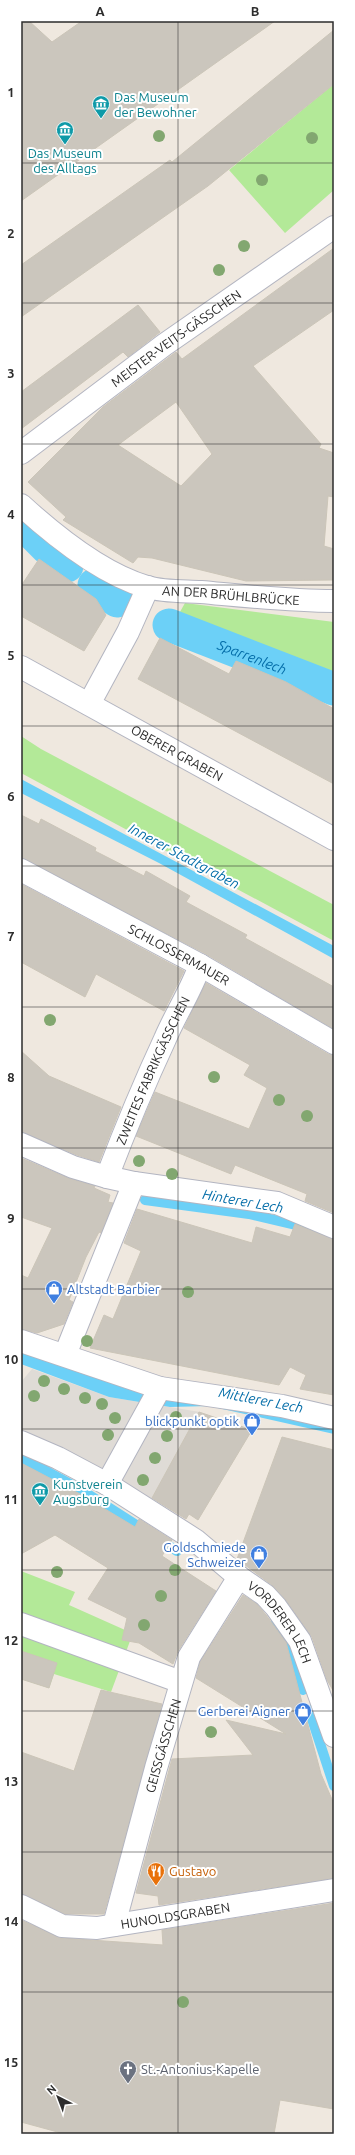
<svg xmlns="http://www.w3.org/2000/svg" width="355" height="2155" font-family="Ubuntu,sans-serif">
<style>
.green{fill:#b3e998}
.plaza{fill:#dfdbd6}
.water{fill:#6cd0f7}
.lines{fill:none;stroke-linecap:round;stroke-linejoin:round}
.stream{stroke:#6cd0f7;stroke-width:10}
.canal{stroke:#6cd0f7;stroke-width:33}
.building{fill:#cbc6bd;stroke:#cbc5b8;fill-rule:evenodd}
.minor-casing{stroke:#b3b5c1;stroke-width:24}
.minor{stroke:#fff;stroke-width:22}
.tree{fill:#82a770}
.grid{fill:none;stroke:#2d2d2d;stroke-width:1;stroke-opacity:0.55}
.labels{text-anchor:middle;dominant-baseline:central;stroke-width:4;stroke-linejoin:round;paint-order:stroke}
.culture-label{font-size:13px;fill:#0d838f;stroke:#fff;text-anchor:start}
.street-label{font-size:13px;fill:#2d2d2d;stroke:#fff}
.shop-label{font-size:13px;fill:#366cbe;stroke:#fff;text-anchor:end}
.food-label{font-size:13px;fill:#c56008;stroke:#fff;text-anchor:start}
.worship-label{font-size:13px;fill:#5b616d;stroke:#fff;text-anchor:start}
.water-label{font-size:14px;font-style:italic;fill:#056ea9;stroke:#fff}
.neatline{fill:none;stroke:#2d2d2d;stroke-width:1.5}
.grid-label{font-size:13px;text-anchor:middle;font-weight:bold;fill:#2d2d2d}
</style>
<rect width="100%" height="100%" fill="#efe8df"/>
<path class="green" d="M334,84V190L285,233L229,170Z
M185,603L334,622V677L176,619Z
M21,736L41,749L334,905V941L21,773Z
M21,1571L75,1592L69,1605L125,1630L130,1641L111,1692L54,1674L49,1688L21,1679Z"/>
<path class="plaza" d="M32,1369L109,1397L200,1412L140,1519L91,1488L21,1452V1382Z"/>
<path class="water" d="M21,779L334,946V959L159,863L21,793Z
M21,1349L124,1388L210,1399L334,1424V1434L209,1406L170,1407L109,1397L21,1364Z"/>
<g class="lines">
<path class="stream" d="M145,1200L249,1214L304,1227L334,1240
M22,1458L83,1491L177,1551
M273,1626C289,1644 297,1667 303,1690
M309,1710L334,1786"/>
<g class="canal">
<path d="M21,522L47,548"/>
<path d="M55,555L67,566"/>
<path d="M94,585L117,601"/>
<path id="s1" d="M169,625L334,689"/>
</g>
</g>
<path class="building" d="M21,21H29L52,42L82,21H275L21,201Z
M334,30V84L208,186L21,317V265L170,160L172,162Z
M334,248V310L253,366L321,444L319,448L334,453V497L328,496L324,546L334,549V580L246,581L152,558L138,557L133,563L63,520L66,517L28,482L103,407L176,352L182,359ZM176,402L212,454L181,486L118,445Z
M138,305L160,332L128,357L123,352L21,429V392Z
M39,559L96,599L106,615L84,651L21,616V586Z
M160,638L229,674L236,661L286,682L334,709V784L138,679Z
M21,815L39,824L41,819L96,848L95,851L144,876L146,871L190,896L186,902L247,935L245,938L334,987V1029L206,954L21,858Z
M21,884L184,971L164,1011L96,974L85,997L21,962Z
M206,983L328,1054L334,1055V1213L305,1201L307,1194L235,1165L231,1174L136,1136L155,1092L249,1129L267,1088L244,1075L250,1065L184,1028Z
M21,1051L49,1076L121,1107L99,1162L77,1155L21,1132Z
M21,1158L68,1178L95,1186L94,1188L110,1195L108,1202L113,1203L101,1233L99,1232L86,1257L69,1300L73,1302L64,1324L37,1333L21,1329V1275L28,1278L52,1228L21,1217Z
M137,1209L252,1243L256,1227L290,1237L295,1224L334,1239V1395L300,1389L306,1375L290,1367L279,1385L90,1348L104,1315L113,1319L141,1251L124,1243Z
M199,1412L252,1430L198,1520L189,1514L186,1519L152,1498Z
M282,1437L334,1450V1692L327,1680L312,1637L286,1600L272,1585L237,1559Z
M21,1463L80,1494L135,1527L139,1519L172,1540L162,1556L216,1591L178,1651L173,1664L139,1643L122,1640L127,1618L88,1599L108,1568L55,1535L21,1554Z
M243,1595L257,1604L266,1615L286,1642L321,1774L334,1804V1878L159,1905L158,1896L136,1893L172,1759L253,1755L226,1720L286,1734L196,1678L200,1662Z
M21,1651L57,1663L49,1688L21,1679Z
M101,1690L162,1704L104,1914H65L21,1894V1752L74,1771Z
M334,1903V2109L280,2100L274,2134H65L21,2122V1920L61,1938L163,1945L162,1930Z"/>
<g class="lines">
<g class="minor-casing">
<g id="minor">
<path id="s2" d="M21,453L164,345L334,227"/>
<path id="s3" d="M21,505C55,536 102,574 147,587C164,592 184,591 201,592C245,596 289,601 334,601"/>
<path id="s4" d="M21,667L334,839"/>
<path d="M89,704L128,632L148,587"/>
<path id="s5" d="M21,870L200,965L334,1043"/>
<path d="M21,1144L73,1167L107,1177L134,1183L277,1203L334,1227"/>
<path id="s6" d="M107,1177C125,1130 144,1084 165,1039C176,1013 191,991 200,965"/>
<path d="M21,1341L160,1388L282,1406L334,1418"/>
<path d="M65,1355L134,1183"/>
<path id="s7" d="M21,1442L58,1458L107,1484L195,1540L239,1577L265,1595L276,1607L300,1641L334,1736"/>
<path d="M107,1484L160,1388"/>
<path d="M21,1624L181,1682"/>
<path id="s8" d="M21,1906L62,1926L97,1928L334,1890"/>
<path id="s9" d="M114,1925L156,1768L189,1657L239,1577"/>
</g>
</g>
<use href="#minor" class="minor"/>
</g>
<g class="tree">
<circle cx="159" cy="136" r="6"/>
<circle cx="312" cy="138" r="6"/>
<circle cx="262" cy="180" r="6"/>
<circle cx="244" cy="246" r="6"/>
<circle cx="219" cy="270" r="6"/>
<circle cx="50" cy="1020" r="6"/>
<circle cx="214" cy="1077" r="6"/>
<circle cx="279" cy="1100" r="6"/>
<circle cx="307" cy="1116" r="6"/>
<circle cx="139" cy="1161" r="6"/>
<circle cx="172" cy="1174" r="6"/>
<circle cx="188" cy="1292" r="6"/>
<circle cx="87" cy="1341" r="6"/>
<circle cx="44" cy="1381" r="6"/>
<circle cx="64" cy="1389" r="6"/>
<circle cx="34" cy="1396" r="6"/>
<circle cx="85" cy="1398" r="6"/>
<circle cx="102" cy="1404" r="6"/>
<circle cx="176" cy="1417" r="6"/>
<circle cx="115" cy="1418" r="6"/>
<circle cx="108" cy="1435" r="6"/>
<circle cx="167" cy="1436" r="6"/>
<circle cx="155" cy="1458" r="6"/>
<circle cx="143" cy="1480" r="6"/>
<circle cx="175" cy="1570" r="6"/>
<circle cx="57" cy="1572" r="6"/>
<circle cx="161" cy="1596" r="6"/>
<circle cx="144" cy="1625" r="6"/>
<circle cx="211" cy="1732" r="6"/>
<circle cx="183" cy="2002" r="6"/>
</g>
<path class="grid" d="M178,21V2134M21,163H334M21,303H334M21,444H334M21,585H334M21,726H334M21,866H334M21,1007H334M21,1148H334M21,1289H334M21,1429H334M21,1570H334M21,1711H334M21,1852H334M21,1992H334"/>
<defs>
<g id="museum-pin" transform="scale(0.9)"><path d="M0 17L-7.5 6A9.5 9.5 0 1 1 7.5 6Z" fill="#0f9aa8" stroke="#fff"/><path d="M0-6L6-3V-2H-6V-3ZM-5-1h2V3h-2ZM-1-1h2V3h-2ZM3-1h2V3H3ZM-6 4H6V6H-6Z" fill="#fff"/></g>
<g id="shop-pin" transform="scale(0.9)"><path d="M0 17L-7.5 6A9.5 9.5 0 1 1 7.5 6Z" fill="#3f7fe0" stroke="#fff"/><path d="M-5-2.5h2.3a2.7 3.5 0 0 1 5.4 0H5L5.5 6h-11ZM-1.5-2.5h3a1.5 2.3 0 0 0-3 0Z" fill="#fff"/></g>
<g id="restaurant-pin" transform="scale(0.9)"><path d="M0 17L-7.5 6A9.5 9.5 0 1 1 7.5 6Z" fill="#e8710a" stroke="#fff"/><path d="M-5-6h1v4h1v-4h1v4h1v-4h1v5L-1.5 .5V6h-2V.5L-5-1ZM5-6V6H3V1.5H1.5Q1.5-4 5-6Z" fill="#fff"/></g>
<g id="church-pin" transform="scale(0.9)"><path d="M0 17L-7.5 6A9.5 9.5 0 1 1 7.5 6Z" fill="#6b7280" stroke="#fff"/><path d="M-1.2-6h2.4v3.5h3.3v2.4h-3.3V6h-2.4V-.1h-3.3v-2.4h3.3Z" fill="#fff"/></g>
</defs>
<g fill-rule="evenodd">
<use href="#museum-pin" x="101" y="104"/>
<use href="#museum-pin" x="65" y="130"/>
<use href="#shop-pin" x="54" y="1289"/>
<use href="#shop-pin" x="252" y="1421"/>
<use href="#museum-pin" x="40" y="1491"/>
<use href="#shop-pin" x="259" y="1554"/>
<use href="#shop-pin" x="303" y="1711"/>
<use href="#restaurant-pin" x="156" y="1871"/>
<use href="#church-pin" x="128" y="2069"/>
</g>
<g class="labels">
<g class="culture-label">
<text x="114" y="97">Das Museum<tspan x="114" dy="15">der Bewohner</tspan></text>
<text x="65" y="153" text-anchor="middle">Das Museum<tspan x="65" dy="15">des Alltags</tspan></text>
<text x="53" y="1484">Kunstverein<tspan x="53" dy="15">Augsburg</tspan></text>
</g>
<g class="street-label">
<text stroke="none"><textPath href="#s2" startOffset="193">MEISTER-VEITS-GÄSSCHEN</textPath></text>
<text stroke="none"><textPath href="#s3" startOffset="236">AN DER BRÜHLBRÜCKE</textPath></text>
<text stroke="none"><textPath href="#s4" startOffset="178">OBERER GRABEN</textPath></text>
<text stroke="none"><textPath href="#s5" startOffset="179">SCHLOSSERMAUER</textPath></text>
<text stroke="none"><textPath href="#s6" startOffset="116">ZWEITES FABRIKGÄSSCHEN</textPath></text>
<text stroke="none"><textPath href="#s7" startOffset="320">VORDERER LECH</textPath></text>
<text stroke="none"><textPath href="#s9" startOffset="186">GEISSGÄSSCHEN</textPath></text>
<text stroke="none"><textPath href="#s8" startOffset="160">HUNOLDSGRABEN</textPath></text>
</g>
<g class="shop-label">
<text x="67" y="1289" text-anchor="start">Altstadt Barbier</text>
<text x="239" y="1421">blickpunkt optik</text>
<text x="246" y="1547">Goldschmiede<tspan x="246" dy="15">Schweizer</tspan></text>
<text x="290" y="1711">Gerberei Aigner</text>
</g>
<g class="food-label">
<text x="169" y="1871">Gustavo</text>
</g>
<g class="worship-label">
<text x="141" y="2069">St.-Antonius-Kapelle</text>
</g>
<g class="water-label">
<text stroke="none"><textPath href="#s1" startOffset="89">Sparrenlech</textPath></text>
<text transform="translate(184 856) rotate(28)">Innerer Stadtgraben</text>
<text transform="translate(243 1201) rotate(10)">Hinterer Lech</text>
<text transform="translate(261 1400) rotate(11)">Mittlerer Lech</text>
</g>
</g>
<rect width="355" height="2155" fill="none" stroke="#ffffff" stroke-width="44"/>
<g transform="translate(58 2097) rotate(318)" stroke="#ffffff" stroke-width="3" paint-order="stroke">
<path d="M0-3L7 15L0 10L-7 15Z" fill="#2d2d2d"/>
<text y="-6" font-size="11" font-weight="bold" text-anchor="middle" fill="#2d2d2d">N</text>
</g>
<rect x="22" y="22" width="311" height="2111" class="neatline"/>
<g class="grid-label">
<text x="100" y="16">A</text>
<text x="255" y="16">B</text>
<text x="11" y="97">1</text>
<text x="11" y="238">2</text>
<text x="11" y="378">3</text>
<text x="11" y="519">4</text>
<text x="11" y="660">5</text>
<text x="11" y="801">6</text>
<text x="11" y="941">7</text>
<text x="11" y="1082">8</text>
<text x="11" y="1223">9</text>
<text x="11" y="1364">10</text>
<text x="11" y="1504">11</text>
<text x="11" y="1645">12</text>
<text x="11" y="1786">13</text>
<text x="11" y="1926">14</text>
<text x="11" y="2067">15</text>
</g>
</svg>
